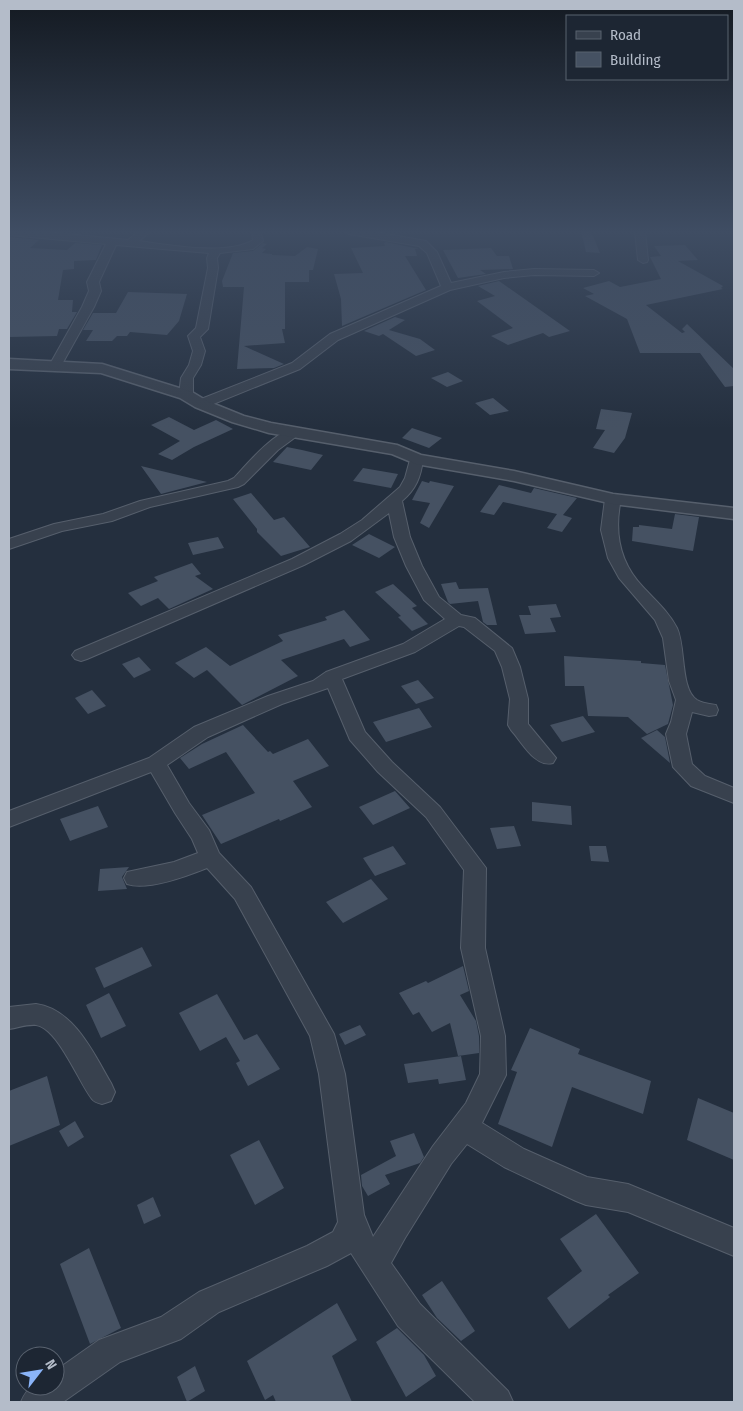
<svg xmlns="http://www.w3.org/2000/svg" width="743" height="1411" font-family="'Fira Sans Condensed',sans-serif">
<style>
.building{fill:#455162}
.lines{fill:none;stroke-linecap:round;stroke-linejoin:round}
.minor-casing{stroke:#565f6c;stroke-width:2}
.tertiary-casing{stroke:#565f6c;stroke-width:3}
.minor{fill:#38414e;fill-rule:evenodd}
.tertiary{fill:#38414e;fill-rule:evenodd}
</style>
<rect width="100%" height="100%" fill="#242f3e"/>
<path class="building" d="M581,231H591L600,253L586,252Z
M9,237L39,240L30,248L67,250L75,243L102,245L96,260L74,261V269L63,270L58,300H73L72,312H77L67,329H59L57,336L9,337Z
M386,242L419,249H415L417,256H405L426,290L342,326L341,299L334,274L363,273L351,248L385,246L384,243Z
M263,243L267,244L262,248L266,249L262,253L272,254V255L295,256L307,247L318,249L313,270H309V282H285V329H282L285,343L244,346L284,364L274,368L237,369L244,287H223L222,281L233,253L253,251Z
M685,245L698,260L678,261L723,286L721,288L723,289L646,305L682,333L685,332L682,329L687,324L734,369V386L725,387L700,353H640L627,319L585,296L594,294L583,288L609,281L620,287L661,279L650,257L661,256L654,246Z
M491,248L497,256H509L513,269L480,270L486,274L458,278L443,250Z
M499,281L570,331L549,337L543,333L508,345L491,336L513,328L477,301L495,296L478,286Z
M128,292L187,294L179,321L167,335L130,332L127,336H117L112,341H86L93,330H83L93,313H116Z
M395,317L405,320L389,330L420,339L435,350L416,356L383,334L379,336L364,331Z
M448,372L463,381L447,387L431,378Z
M493,398L509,411L490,415L475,403Z
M601,409L632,413L625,438L614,453L593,448L605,430L596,429Z
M169,417L194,430L216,420L233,429L194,447L172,460L158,454L180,441L151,425Z
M412,428L442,438L429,448L402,438Z
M287,447L302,450L323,455L311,470L273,462Z
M141,466L207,482L161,494Z
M363,468L398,474L391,488L353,481Z
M422,481L429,483L430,481L454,486L429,528L420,523L430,503L412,500Z
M499,485L531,493L534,488L577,498L563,515L572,518L562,532L547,528L557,514L503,502L494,515L480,512Z
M251,493L274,520L284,517L310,547L281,556L257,532V529L233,499Z
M675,514L699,517L693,551L632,541L633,527H639V525L672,529Z
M369,534L395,547L379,558L352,545Z
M218,537L224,548L193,555L188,543Z
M192,563L201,574L195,576L213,589L169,609L158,598L141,606L128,593L158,581L154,577Z
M456,582L459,589L488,588L497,625H487L483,622L478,601L450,604L448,602L441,584Z
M393,584L417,606L412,608L428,624L412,631L398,617L401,616L375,592Z
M556,604L561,617L550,618L556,632L525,634L519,615H531L528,606Z
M344,610L370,640L350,647L344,639L281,660L298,676L242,705L207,670L194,678L175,663L206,647L230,666L283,641L278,635L327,620L325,617Z
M564,656L641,661V663L665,665L673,705L668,724L647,734L628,717L588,716L584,686H565Z
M139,657L151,670L134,678L122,664Z
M418,680L434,698L416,704L401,686Z
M92,690L106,706L88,714L75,698Z
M419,708L432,727L386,742L373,722Z
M583,716L595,732L562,742L550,725Z
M243,725L268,752L270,751L273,754L308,739L329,766L293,781L312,807L280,821L279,819L221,844L202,815L255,793L226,752L189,769L180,758L202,744Z
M657,730L665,737L670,763L641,738Z
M395,791L410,808L373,825L359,807Z
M532,802L571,806L572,825L532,821Z
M98,806L108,827L70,841L60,819Z
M514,826L521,846L497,849L490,828Z
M393,846L406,864L375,876L363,858Z
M589,846H606L609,862L591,861Z
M129,867L122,877L127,889L98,891L100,869Z
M371,879L388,899L343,923L326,902Z
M142,947L152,966L104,988L95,968Z
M463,966L469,991L460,995L476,1021L479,1036V1053L458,1056L450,1023L432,1032L419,1012L413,1015L399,993L426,981L428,983Z
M109,993L126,1026L101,1038L86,1005Z
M217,994L244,1040L257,1034L280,1069L248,1086L236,1063L240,1061L226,1037L200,1051L179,1013Z
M360,1025L366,1035L345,1045L339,1034Z
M530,1028L580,1049L578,1054L651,1081L643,1114L572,1087L552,1147L498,1124L517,1072L511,1070Z
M461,1056L466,1080L439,1084L438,1079L408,1083L404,1064Z
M47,1076L60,1125L9,1146V1091Z
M698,1098L734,1113V1160L687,1140Z
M75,1121L84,1137L68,1147L59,1131Z
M414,1133L424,1157L420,1163L385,1175L390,1184L368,1196L362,1186L361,1175L396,1156L390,1141Z
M259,1140L284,1188L255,1205L230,1155Z
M153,1197L161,1216L144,1224L137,1205Z
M596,1214L639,1273L608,1295L610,1297L569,1329L547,1298L582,1271L560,1239Z
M89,1248L121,1328L90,1344L60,1264Z
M442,1281L475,1331L461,1341L437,1318L422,1295Z
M337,1303L357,1340L332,1356L352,1402H276L273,1395L265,1400L247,1361Z
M397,1328L424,1355L436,1376L406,1397L376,1342Z
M195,1366L205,1391L187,1402L177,1377Z"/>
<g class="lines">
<g class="minor-casing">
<path id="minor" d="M9,231H36L128,240L139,231H151L139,241C169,245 227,256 253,240L252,231H263L261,234L263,241L253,249L220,253L217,258L218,268L208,329L200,337L205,351L201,365L193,378V395L186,399L179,395L181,378L189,365L193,351L188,336L196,328L208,268L207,258L209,253L116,245L99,282L101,291L94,307L61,366L55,370L49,366L82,307L89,291L87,282L106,244L9,235Z
M344,231H370L426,241L437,252L451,283L504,272L534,269L594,270L599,273L594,276L534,275L504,278L450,290L338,340L300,369L206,407H196L194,404L196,401L292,363L330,334L441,286L427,253L419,246L349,234Z
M635,231H645L648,260L647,262L643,263L638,260Z
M292,429L299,433L297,436L278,450L244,484L238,487L150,507L112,521L62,531L9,549V539L54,524L103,514L140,501L228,481L234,478C248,463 272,434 292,429Z
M416,455L421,456L423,459C421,477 416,489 402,501L410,537L422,566L439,597L461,615L475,618L512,648L520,667L528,699V724L556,758L553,763C535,768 522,742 511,730L508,725L510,699L502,667L495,651L464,627L459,626L415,652L342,679L365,732L392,762L440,807L486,868L485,948L505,1036L506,1075L482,1123L524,1149L587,1177L628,1184L734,1228V1256L628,1212L586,1205L576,1201L504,1167L467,1144L451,1164L405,1238L391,1263L420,1304L508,1391L513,1402H475L398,1326L351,1253L327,1266L219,1312L181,1339L120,1362L63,1402H21C29,1383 36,1386 55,1386V1371L99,1340L161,1317L199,1292L307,1246L333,1232L338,1222L319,1074L310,1036L235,899L207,868C187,876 148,891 127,884L124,878L127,872L174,862L198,853L192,839L175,813L151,772L9,827V811L149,758L194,727L268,696L313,681L326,672L403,644L445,619L424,600L406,566L394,537L389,513L351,541L304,565L87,659L81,661L75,659L72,655L75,651L292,559L340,534L362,520L400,487L405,478L411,456ZM328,688L350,740L378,772L426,817L464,870L461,948L481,1036L480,1074L466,1103L433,1146L373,1237L364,1215L345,1074L334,1034L251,887L219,853L209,830L189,803L167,765L208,737L282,704Z
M613,494L618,496L621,499C614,532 619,562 643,587C655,600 669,612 677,628C686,647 680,689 697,700C702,703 710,704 716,705L718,710L716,715L709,716L692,712L686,734L692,764L705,776L734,788V803L691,786L673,767L666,734L671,722L676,700L669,681L663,638L655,620L619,578L608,558L601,530L605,499L608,496Z
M36,1004C74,1009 94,1054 111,1083L115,1092L111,1101L102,1104C98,1103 94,1102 92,1099C79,1083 58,1028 36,1025C27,1024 17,1028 9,1029V1007Z"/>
</g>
<g class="tertiary-casing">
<path id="tertiary" d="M9,359L102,364L192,392L207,401L244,416L271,423L397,445L421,455L514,471L613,494L734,508V519L613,504L514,481L416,464L392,454L269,433L232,422L195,407L180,398L101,373L9,369Z"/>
</g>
<use href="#minor" class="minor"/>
<use href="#tertiary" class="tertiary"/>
</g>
<linearGradient id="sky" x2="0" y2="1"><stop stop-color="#141a22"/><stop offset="0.54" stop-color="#3f4d63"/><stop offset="1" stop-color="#3f4d63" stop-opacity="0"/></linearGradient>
<rect width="743" height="429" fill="url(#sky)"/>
<rect width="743" height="1411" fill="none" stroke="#b4bcc9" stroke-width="20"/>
<rect x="566" y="15" width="162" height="65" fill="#1d2633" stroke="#59626f"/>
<rect x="576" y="31" width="25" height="8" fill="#38414e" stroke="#59626f"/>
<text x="610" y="40" font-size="15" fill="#b4bcc9">Road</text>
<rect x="576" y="52" width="25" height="15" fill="#455162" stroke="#59626f"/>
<text x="610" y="65" font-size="15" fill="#b4bcc9">Building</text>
<g transform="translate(40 1371) rotate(59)"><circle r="24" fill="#1d2633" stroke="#59626f"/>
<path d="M0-4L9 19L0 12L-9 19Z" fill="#8ab4f8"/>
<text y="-8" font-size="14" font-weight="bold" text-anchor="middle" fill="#b4bcc9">N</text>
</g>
</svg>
